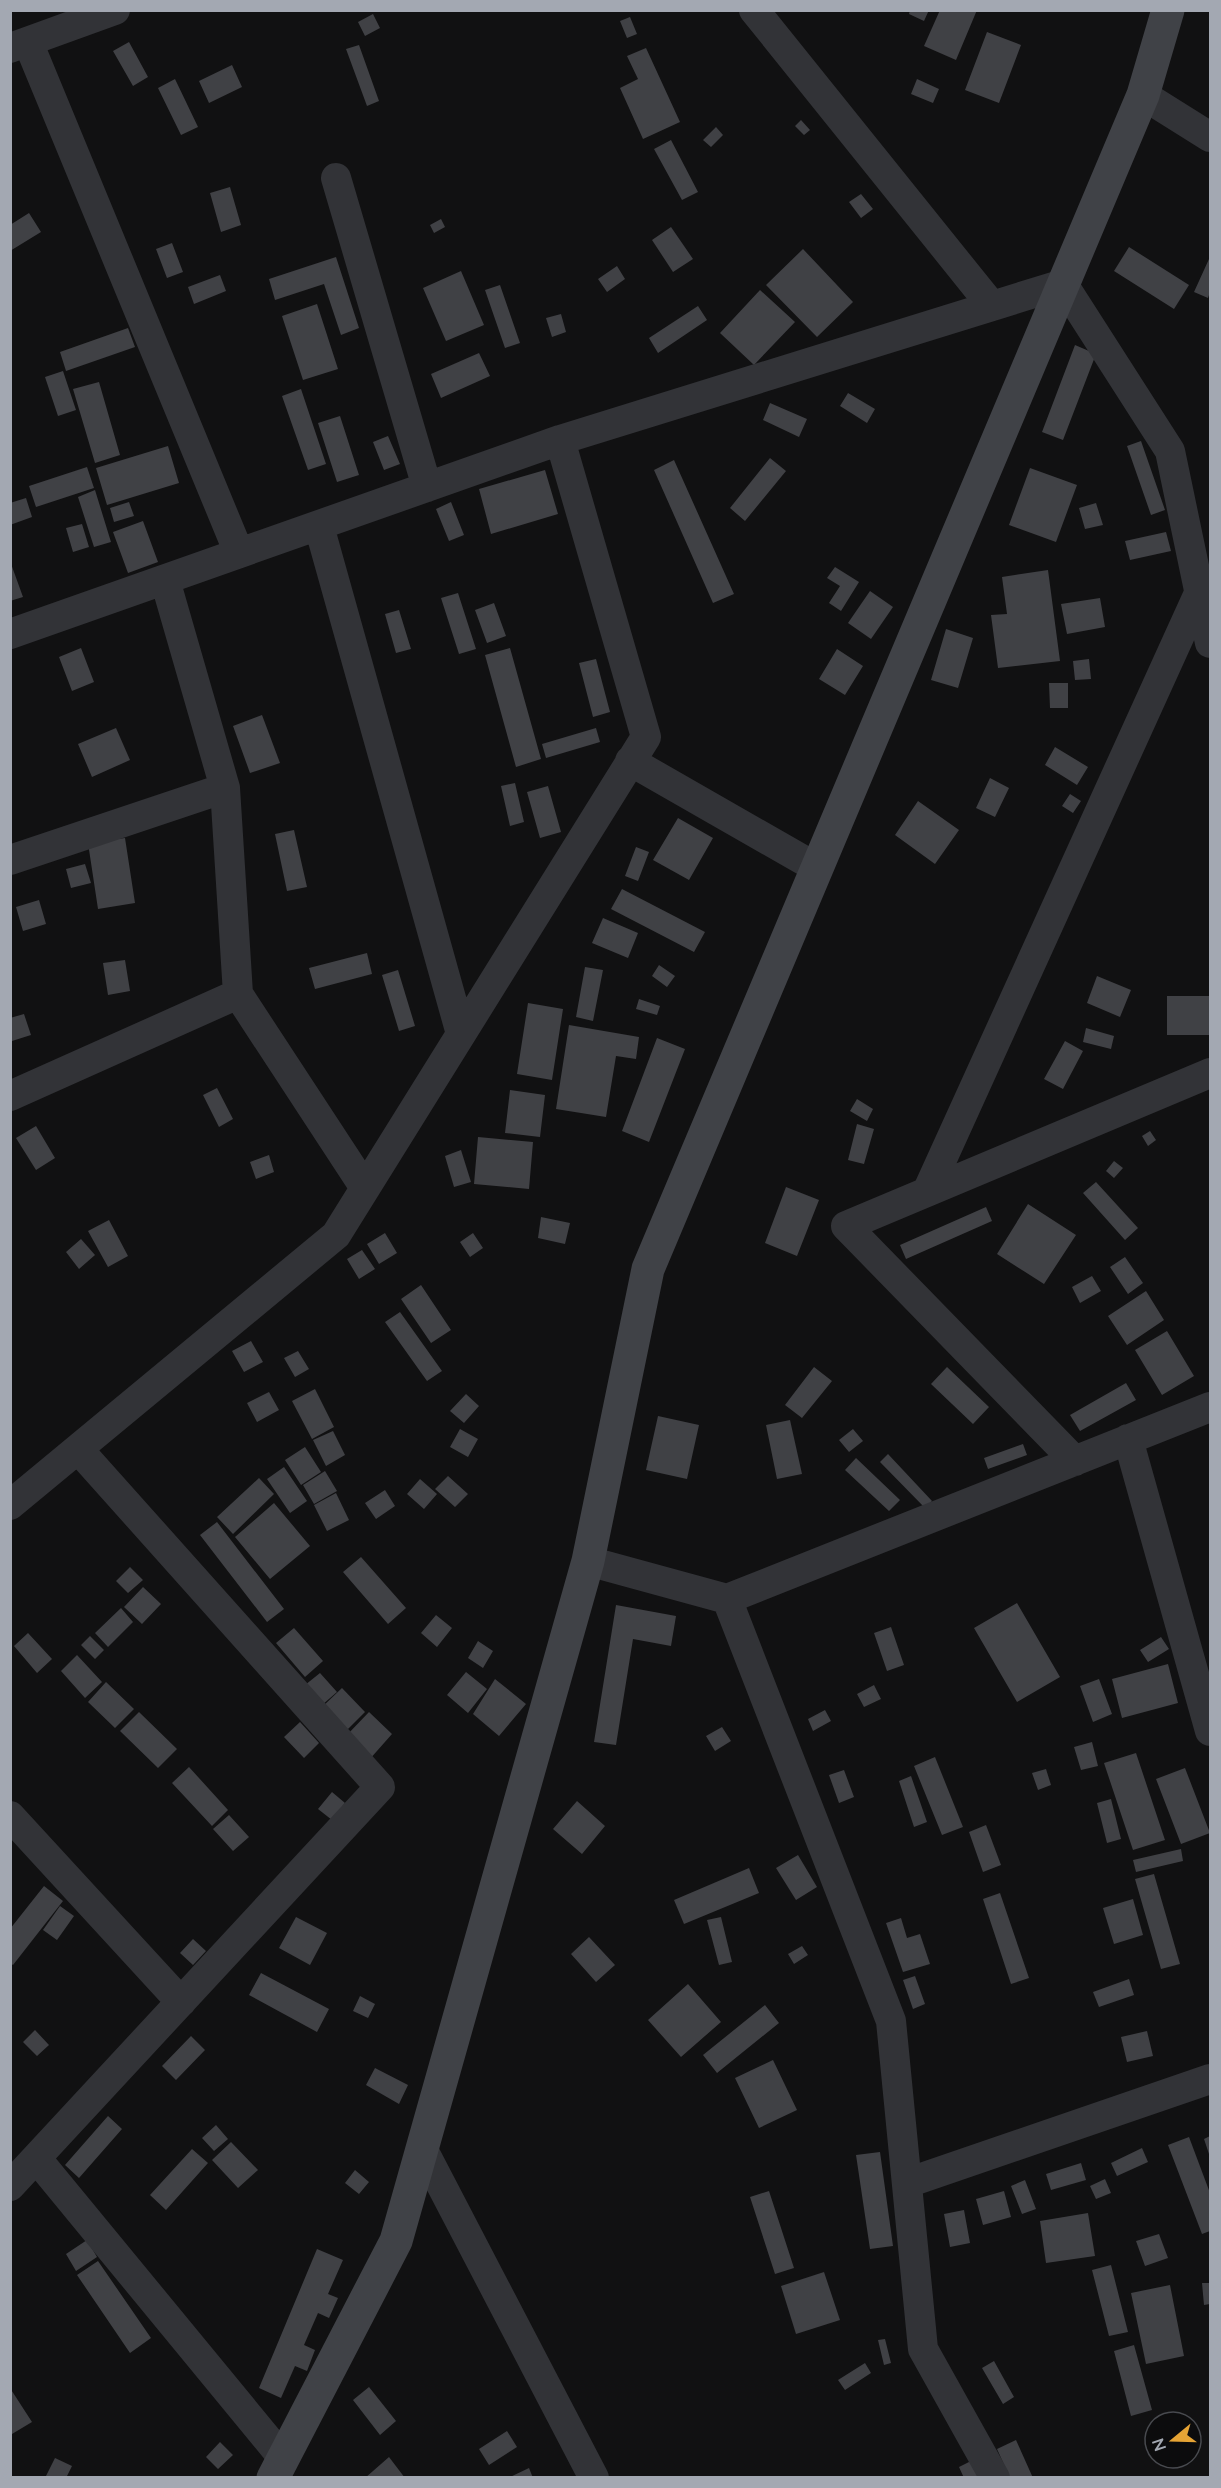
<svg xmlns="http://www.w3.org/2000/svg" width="1221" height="2488" font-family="Lato,sans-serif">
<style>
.building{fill:#404145}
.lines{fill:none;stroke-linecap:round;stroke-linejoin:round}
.street{stroke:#323337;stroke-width:30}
.secondary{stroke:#404247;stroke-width:33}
</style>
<rect width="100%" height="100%" fill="#111112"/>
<path class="building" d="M910,10H929L924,21L909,14Z
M940,10H977L956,60L924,46Z
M373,14L380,28L365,36L358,22Z
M630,17L637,34L627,38L620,21Z
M987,32L1021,45L999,103L965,90Z
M129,42L148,77L133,86L113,51Z
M359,45L379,101L367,106L346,49Z
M646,48L680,122L643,139L620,88L638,79L627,56Z
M232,65L242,87L209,103L199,81Z
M175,79L198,127L181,135L158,88Z
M917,79L939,89L933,103L911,94Z
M801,120L810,130L804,135L795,126Z
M716,127L723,135L711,147L703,140Z
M671,140L698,192L682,200L654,149Z
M230,187L241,225L221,232L210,193Z
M861,194L873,209L861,218L849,202Z
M29,213L41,232L10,251V225Z
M441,219L445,227L434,233L430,225Z
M671,227L693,259L673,272L652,240Z
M172,243L183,272L167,278L156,249Z
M1129,247L1189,285L1174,309L1114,271Z
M803,249L853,302L817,337L766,285Z
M336,257L359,328L341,335L324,284L275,300L269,279Z
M1209,259L1210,292L1208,298L1194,292Z
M617,266L625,279L607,292L598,279Z
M461,271L484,325L446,341L423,288Z
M220,275L226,291L194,304L188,287Z
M500,285L520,343L505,348L485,290Z
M760,290L795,322L754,365L720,333Z
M317,304L338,369L303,380L282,316Z
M698,306L707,320L658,353L649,338Z
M561,314L566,332L552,337L546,318Z
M128,328L135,347L66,371L60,352Z
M1075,345L1096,354L1063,440L1042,432Z
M479,353L490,376L441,398L431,374Z
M63,371L76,410L58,416L45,377Z
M99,382L120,455L95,463L73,389Z
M301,389L326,464L308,470L282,396Z
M848,393L875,409L867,423L840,406Z
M770,403L807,419L799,437L763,420Z
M340,416L359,475L337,482L318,423Z
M388,436L400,464L384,470L373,442Z
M1141,441L1165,510L1151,515L1127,446Z
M168,446L179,483L107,505L96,468Z
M770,458L786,471L745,521L730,508Z
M674,460L734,594L713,603L654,470Z
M87,467L94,488L36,507L29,486Z
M1030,468L1077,485L1056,542L1009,525Z
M545,470L558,514L491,534L479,489Z
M95,490L111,542L94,547L78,497Z
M26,498L32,517L10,525V503Z
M129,502L134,516L114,522L110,508Z
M451,502L464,535L449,541L436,509Z
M1096,503L1103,525L1085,529L1079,508Z
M143,521L158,562L128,573L113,532Z
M82,524L89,547L73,552L66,528Z
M1166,532L1171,551L1130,560L1125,541Z
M10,561L23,597L10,601Z
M835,567L859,582L841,611L829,603L840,586L827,578Z
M1048,570L1060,661L998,668L991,615L1007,614L1002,577Z
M870,591L893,607L871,639L848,623Z
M458,593L476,649L459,654L441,598Z
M1100,598L1105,627L1067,634L1061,604Z
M494,603L506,636L487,643L475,610Z
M399,610L411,649L396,653L385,614Z
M946,629L973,638L958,688L931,680Z
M81,648L94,682L72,691L59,657Z
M510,648L541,759L516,767L485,655Z
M837,649L863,666L845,695L819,679Z
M596,659L610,712L593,717L579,663Z
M1089,659L1091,679L1075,680L1073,661Z
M1049,683H1068V708H1050Z
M262,715L280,763L250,773L233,726Z
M116,728L130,760L92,777L78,744Z
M596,728L600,742L546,758L542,744Z
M1055,747L1088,767L1077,785L1045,765Z
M990,778L1009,788L995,817L976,808Z
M515,783L524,822L510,826L501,786Z
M548,786L561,832L540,838L527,792Z
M1070,794L1081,801L1073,813L1062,806Z
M918,801L959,830L935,864L895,835Z
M678,818L713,838L689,880L653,860Z
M294,830L307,887L287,891L275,834Z
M125,838L135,903L98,909L88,843Z
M636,847L649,852L638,881L625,876Z
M85,864L91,883L71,888L66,869Z
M622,889L705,932L694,952L611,909Z
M39,900L46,924L23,931L16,907Z
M603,918L638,933L628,958L592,943Z
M367,953L372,974L315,989L309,968Z
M125,960L130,991L108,995L103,963Z
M659,965L675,976L667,987L652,976Z
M585,967L603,970L593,1021L576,1017Z
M398,970L415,1026L399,1031L382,975Z
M1097,976L1131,990L1120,1017L1087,1003Z
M1167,996H1209V1035H1167Z
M639,999L660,1006L657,1015L636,1009Z
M528,1003L563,1009L552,1080L517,1074Z
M24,1014L31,1035L12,1041L10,1018Z
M569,1025L639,1037L636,1059L616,1056L606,1117L556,1109Z
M1086,1028L1114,1036L1111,1049L1083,1042Z
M657,1038L685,1049L649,1142L622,1131Z
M1065,1041L1083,1051L1063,1089L1044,1079Z
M217,1088L233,1119L219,1127L203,1095Z
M510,1090L545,1095L540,1137L505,1133Z
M857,1099L873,1109L867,1121L850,1111Z
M857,1124L874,1129L864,1164L848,1160Z
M36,1126L55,1158L36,1170L16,1138Z
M1150,1131L1156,1140L1148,1146L1142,1136Z
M478,1137L533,1142L529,1189L474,1184Z
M461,1150L471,1182L454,1187L445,1156Z
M269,1155L274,1172L256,1179L250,1162Z
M1114,1161L1123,1168L1114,1178L1106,1171Z
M1096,1182L1138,1228L1125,1240L1083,1193Z
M786,1187L819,1200L797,1256L765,1243Z
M1028,1204L1076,1235L1044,1284L997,1254Z
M986,1207L992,1221L906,1259L900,1245Z
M541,1217L570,1223L565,1244L538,1238Z
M109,1220L128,1256L108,1267L88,1231Z
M385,1233L397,1253L379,1264L367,1244Z
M473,1233L483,1248L470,1257L460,1242Z
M81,1239L95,1255L79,1269L66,1252Z
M362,1250L375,1269L359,1279L347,1259Z
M1125,1257L1143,1283L1128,1294L1110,1267Z
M1092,1276L1101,1291L1080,1303L1072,1287Z
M421,1285L451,1330L431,1343L401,1299Z
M1146,1291L1164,1320L1127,1345L1108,1316Z
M400,1312L442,1371L427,1381L385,1322Z
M1167,1331L1194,1376L1162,1395L1135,1350Z
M251,1341L263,1362L244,1372L232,1351Z
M298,1351L309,1369L295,1377L284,1358Z
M814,1367L832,1381L802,1418L785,1405Z
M947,1367L989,1407L973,1424L931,1384Z
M1126,1383L1136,1400L1080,1431L1070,1415Z
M315,1389L334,1427L312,1439L292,1401Z
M269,1392L279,1410L257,1422L247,1403Z
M466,1394L479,1406L464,1423L450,1411Z
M658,1416L699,1425L687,1479L646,1470Z
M790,1420L802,1474L777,1479L766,1425Z
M460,1429L478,1439L468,1457L450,1447Z
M853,1429L863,1441L849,1452L839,1440Z
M333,1431L345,1455L326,1466L313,1440Z
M1023,1444L1027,1455L988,1469L984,1458Z
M305,1447L321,1472L301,1485L285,1460Z
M888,1454L932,1501L925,1508L880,1462Z
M856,1458L900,1500L889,1511L845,1470Z
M284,1467L307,1501L290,1513L267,1479Z
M325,1471L337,1491L314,1504L303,1485Z
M448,1476L468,1494L455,1507L435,1489Z
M259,1478L274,1494L233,1534L217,1517Z
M420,1479L437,1494L424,1509L407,1494Z
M385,1490L395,1506L376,1519L365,1503Z
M336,1493L349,1520L327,1531L314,1505Z
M274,1503L310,1546L270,1579L235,1537Z
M217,1522L284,1609L267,1622L200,1535Z
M361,1557L406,1608L388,1624L343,1572Z
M130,1567L143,1580L128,1593L116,1581Z
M143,1587L161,1604L142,1624L124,1607Z
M1017,1603L1060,1677L1017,1702L974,1628Z
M616,1605L676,1616L671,1646L633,1639L616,1745L594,1742Z
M121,1608L133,1622L108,1647L95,1633Z
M436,1615L452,1628L437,1647L421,1633Z
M891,1627L904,1665L887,1671L874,1633Z
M294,1628L323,1661L305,1677L276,1643Z
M28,1633L52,1659L37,1673L14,1646Z
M90,1636L104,1650L95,1659L81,1645Z
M1161,1637L1169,1649L1148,1662L1140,1650Z
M478,1641L493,1651L483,1668L468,1658Z
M77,1655L102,1682L85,1698L61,1671Z
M1168,1664L1178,1703L1122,1718L1112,1679Z
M466,1672L487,1689L468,1713L447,1695Z
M320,1673L337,1692L322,1705L305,1685Z
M495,1679L526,1704L499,1736L473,1714Z
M1099,1679L1112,1714L1093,1722L1080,1686Z
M106,1682L134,1709L115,1728L88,1702Z
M874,1685L881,1699L864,1707L857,1694Z
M342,1688L365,1712L343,1734L320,1709Z
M825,1710L831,1721L813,1731L808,1719Z
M139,1712L177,1749L158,1768L120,1731Z
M369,1712L392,1734L369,1760L345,1737Z
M300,1722L319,1743L304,1758L284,1737Z
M722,1727L731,1741L715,1751L706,1736Z
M1092,1742L1098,1766L1081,1770L1074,1747Z
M1136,1753L1165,1840L1133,1850L1104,1763Z
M935,1757L963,1827L942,1835L914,1766Z
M189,1767L228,1810L212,1826L172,1783Z
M1185,1768L1210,1833L1181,1844L1156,1779Z
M1046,1769L1051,1785L1038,1790L1032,1773Z
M844,1770L854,1797L839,1803L829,1775Z
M911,1776L927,1822L914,1827L899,1781Z
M332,1792L345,1803L332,1820L318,1809Z
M1111,1799L1121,1839L1107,1843L1097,1803Z
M577,1801L605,1826L582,1854L553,1829Z
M229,1815L249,1837L233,1851L213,1829Z
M986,1825L1001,1865L983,1872L969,1832Z
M1181,1849L1183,1861L1136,1872L1133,1860Z
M798,1855L817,1887L796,1900L776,1868Z
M749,1868L759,1893L684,1924L674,1900Z
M1154,1874L1180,1964L1161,1969L1135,1879Z
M44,1886L63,1901L13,1965L10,1963V1929Z
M1000,1893L1029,1978L1011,1984L983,1899Z
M1133,1899L1143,1935L1114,1944L1103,1908Z
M60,1906L74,1916L57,1940L43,1930Z
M296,1917L327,1933L310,1965L279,1948Z
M721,1917L732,1962L719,1965L707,1920Z
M901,1918L907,1938L920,1934L930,1964L903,1972L886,1923Z
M589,1937L615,1965L596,1982L571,1954Z
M193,1939L206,1951L193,1965L180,1953Z
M802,1946L808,1955L794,1964L788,1954Z
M261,1973L329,2009L317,2032L249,1995Z
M915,1976L925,2004L913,2009L903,1980Z
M1129,1979L1134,1995L1099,2007L1093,1992Z
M688,1984L721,2022L681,2057L648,2020Z
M360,1996L375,2004L368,2018L353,2011Z
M765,2005L779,2023L717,2073L703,2055Z
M35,2030L49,2045L37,2056L23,2042Z
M1147,2031L1153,2056L1127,2062L1121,2037Z
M191,2036L205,2050L176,2080L162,2066Z
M773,2060L797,2110L759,2128L735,2078Z
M375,2068L408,2085L399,2104L366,2085Z
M108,2116L122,2129L79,2178L65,2165Z
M216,2125L228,2139L214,2151L202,2138Z
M1210,2136V2157L1204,2139Z
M1189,2137L1210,2193V2231L1202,2234L1168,2145Z
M231,2142L258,2170L238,2188L212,2160Z
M1142,2148L1148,2162L1117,2176L1111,2163Z
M192,2149L208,2163L166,2210L150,2195Z
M880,2152L893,2246L870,2249L856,2155Z
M1081,2163L1086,2180L1051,2190L1046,2174Z
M355,2170L369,2182L359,2194L345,2183Z
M1105,2179L1111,2193L1096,2199L1090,2186Z
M1025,2180L1036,2209L1022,2214L1011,2186Z
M769,2191L794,2268L775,2274L750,2197Z
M1004,2191L1011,2217L983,2225L976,2199Z
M964,2210L970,2243L950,2247L944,2214Z
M1088,2213L1095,2256L1046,2263L1040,2221Z
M1159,2234L1168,2258L1145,2266L1136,2241Z
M87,2240L97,2257L76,2271L66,2254Z
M317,2249L343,2260L328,2294L338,2298L329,2318L318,2313L304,2345L315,2350L307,2371L295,2366L281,2398L259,2388Z
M98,2261L151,2338L130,2353L77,2275Z
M1111,2265L1128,2332L1109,2336L1092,2270Z
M824,2272L840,2320L796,2334L781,2286Z
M1202,2283H1210V2304L1204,2305Z
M1170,2285L1184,2356L1146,2364L1131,2293Z
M885,2339L891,2363L884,2365L878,2340Z
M1134,2345L1152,2410L1131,2416L1114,2351Z
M994,2361L1014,2397L1003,2404L982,2368Z
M865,2363L871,2373L845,2390L838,2380Z
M369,2387L396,2421L380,2435L353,2400Z
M10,2388L32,2422L12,2434L10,2431Z
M507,2431L517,2447L489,2465L479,2449Z
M1016,2440L1033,2478H1010L997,2449Z
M220,2442L233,2455L218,2469L206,2457Z
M389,2457L405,2478H365Z
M55,2458L72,2466L66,2478H45Z
M975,2459L983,2478H964L959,2467Z
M529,2468L533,2478H508Z"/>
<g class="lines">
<path class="street" d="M754,10L992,306
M28,42L239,553
M10,48L115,10
M1143,95L1210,137
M336,178L427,487
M319,526L461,1034
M165,580L225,788L238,994L365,1188
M10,634L560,440L1063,284L1170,451L1210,643
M630,761L817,868
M10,860L225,788
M10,1096L238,994
M927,1192L1200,591
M1128,1439L1210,1731
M1075,1461L846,1226L1210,1073
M10,1505L336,1235L646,737L560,440
M588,1561L727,1599L1210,1407
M727,1599L891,2021L923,2349L995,2478
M10,1816L181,2002
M422,2148L594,2478
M37,2159L283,2458
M907,2183L1210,2079
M10,2186L380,1787L78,1449"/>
<path class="secondary" d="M273,2478L396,2241L588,1561L648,1269L1143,95L1168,10"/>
</g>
<rect width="1221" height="2488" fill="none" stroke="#a3a8b2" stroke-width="24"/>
<g transform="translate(1173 2440) rotate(251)"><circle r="28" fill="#0c0c0d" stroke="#484a4f" stroke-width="1.5"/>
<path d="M0-4.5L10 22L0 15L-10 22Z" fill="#e6a435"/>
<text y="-9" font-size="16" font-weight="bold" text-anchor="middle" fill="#a3a8b2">N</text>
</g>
</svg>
